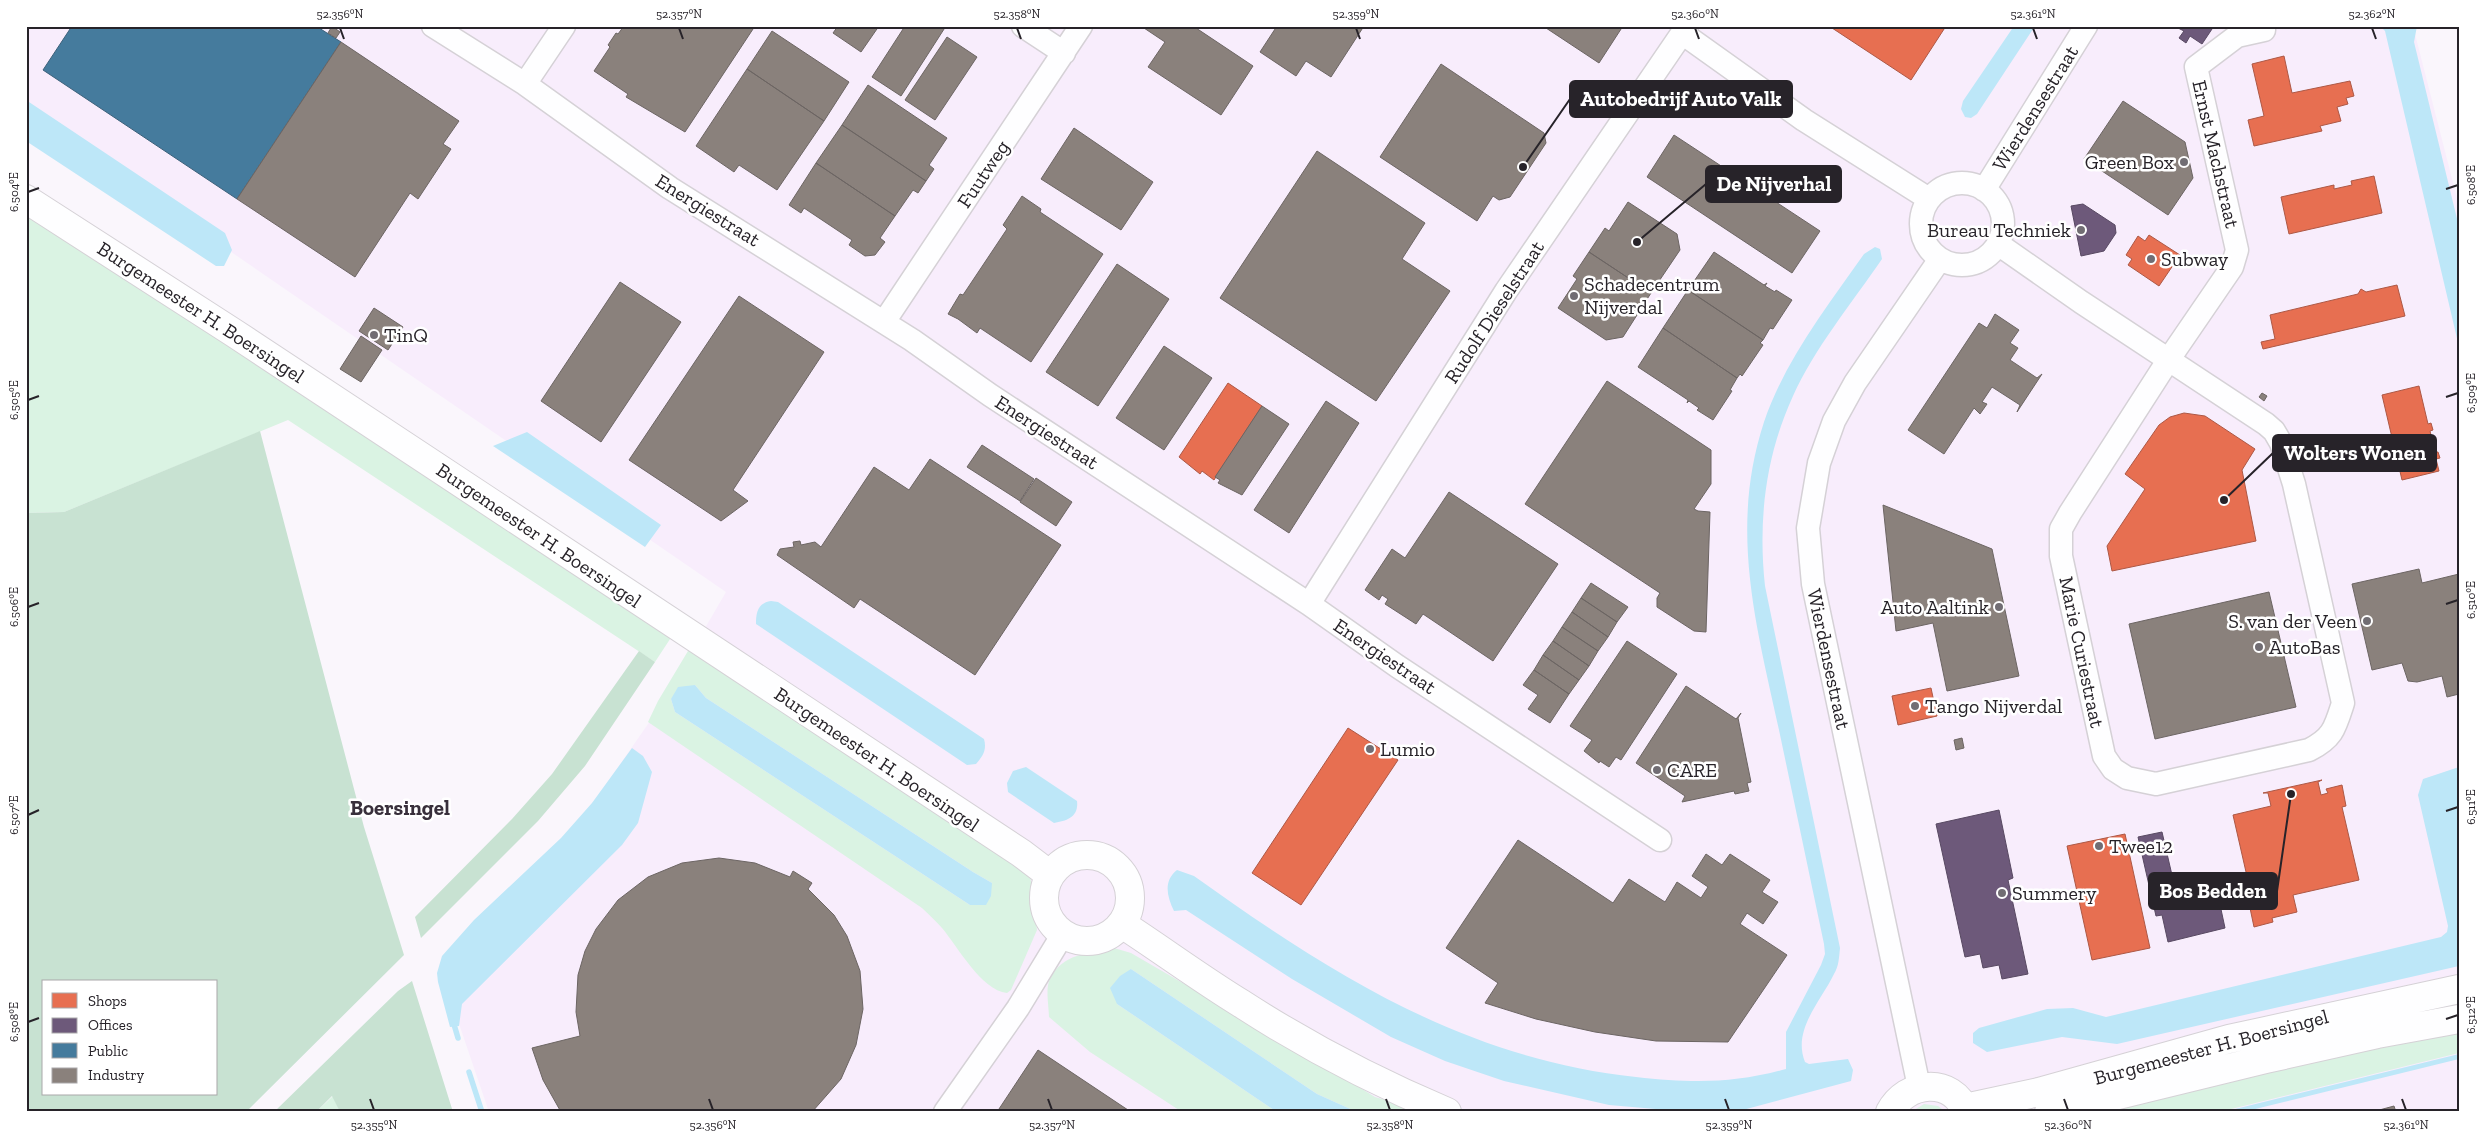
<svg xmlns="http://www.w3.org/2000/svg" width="2485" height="1138" font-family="'Zilla Slab',serif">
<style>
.built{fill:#f8edfc}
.green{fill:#daf3e3;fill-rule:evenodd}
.forest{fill:#c8e2d2;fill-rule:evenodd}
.water{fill:#bde7f8}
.shops{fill:#e76f51;stroke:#ad5845}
.offices{fill:#6d597a;stroke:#584962}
.public{fill:#457b9d;stroke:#3c617a}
.industry{fill:#8a817c;stroke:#6c6563}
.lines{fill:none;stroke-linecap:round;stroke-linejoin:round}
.stream{stroke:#bde7f8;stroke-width:5.5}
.minor-casing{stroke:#d5d1d6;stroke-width:25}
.major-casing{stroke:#d5d1d6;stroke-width:30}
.minor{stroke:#fefeff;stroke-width:22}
.major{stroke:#fefeff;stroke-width:28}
.ticks{fill:none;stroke:#272329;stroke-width:2}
.poi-dot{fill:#716d73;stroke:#fff;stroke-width:2}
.labels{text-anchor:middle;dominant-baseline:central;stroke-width:5;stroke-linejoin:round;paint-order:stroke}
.street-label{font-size:20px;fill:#272329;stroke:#fff}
.poi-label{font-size:20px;fill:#272329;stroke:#fff;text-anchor:start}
.neighbourhood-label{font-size:21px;font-weight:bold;fill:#382f3b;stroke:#fff}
.leader{fill:none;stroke:#272329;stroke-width:2}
.callout-dot{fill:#272329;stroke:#fff;stroke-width:2}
.callout{fill:#272329;stroke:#272329;stroke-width:2}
.callout-label{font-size:21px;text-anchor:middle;font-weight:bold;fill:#fff}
.neatline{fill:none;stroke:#272329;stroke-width:2}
.ticks-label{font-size:12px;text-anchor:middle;fill:#272329}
</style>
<rect width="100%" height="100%" fill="#faf6fc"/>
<path class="built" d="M26,26H2413L2459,206V1112H489L441,971L575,829L655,714L726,592L26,111Z"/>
<path class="green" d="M26,211L674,633L655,662L288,420L64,512L26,513Z
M691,646L1030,874L1037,930L1011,990L1007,993C981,990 958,947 942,928C936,921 929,915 922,908L648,722L658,701ZM695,685L706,698L973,872L992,883L970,905L675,712L671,699Z
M1114,948L1131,953L1312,1058L1375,1097L1427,1112H1357L1317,1094L1131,969L1117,1004L1277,1112H1182L1090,1052L1049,1017C1049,1007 1045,988 1050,979C1061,954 1091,952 1114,948Z
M2459,1030V1053L2219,1112H2074Z
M333,1096L340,1112H316Z
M1924,1104L1938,1106L1946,1112H1911Z"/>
<path class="forest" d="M260,431L364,827L404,955L246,1112H26V513L64,512ZM44,982H216V1094H44Z
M639,651L655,662L585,766L538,821L421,938L415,917L512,819L552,774Z
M412,981L453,1112H340L332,1096L316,1112H274L398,991Z"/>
<path class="water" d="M2014,26H2035L1977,114L1971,118L1965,117L1961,109L1963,101Z
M2380,26H2417L2414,42L2459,227V347L2385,31Z
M26,100L225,233L232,250L224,266H216L26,141Z
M1875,247L1880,249L1882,259C1852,303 1814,349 1793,396C1765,457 1758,521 1765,586L1840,948C1839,957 1839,966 1834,974C1821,1001 1792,1030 1805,1062L1809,1064L1848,1059L1853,1070L1851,1081L1739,1111L1711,1112L1679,1111L1609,1105L1504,1081L1445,1061L1391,1037L1292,979L1186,910L1174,911C1167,897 1163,881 1177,870L1194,876C1331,974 1465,1059 1636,1077C1691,1083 1732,1084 1786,1069V1032L1821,965L1825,954L1824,944C1809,873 1794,801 1779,730C1756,624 1729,529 1764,422C1785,360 1827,307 1864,254Z
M527,432L661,525L645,547L493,446Z
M771,601L778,602L984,739C987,750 983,756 976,764L967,765L756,624C756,612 758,603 771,601Z
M695,685L706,698L973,872L992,883L991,896L986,905H970L675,712L671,699L678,687Z
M632,748L643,756L652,772L638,823L622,845L462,1004L459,1026L450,1027L438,982L437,973L442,956L474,920L561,838L592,803Z
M1026,767L1077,801C1079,817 1067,821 1054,823L1008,792L1007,783L1013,771Z
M2459,767V966L2117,1044L2062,1037L1987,1052L1973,1043V1033L1979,1028L2047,1009L2073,1008L2106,1017L2441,937L2447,932L2448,926L2418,795L2423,779Z
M1131,969L1317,1094L1357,1112H1277L1117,1004L1110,988L1120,976Z
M2459,1054V1059L2243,1112H2223Z"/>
<path class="shops" d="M1829,26H1946L1911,80Z
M2284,56L2292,93L2350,81L2354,96L2346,98L2348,104L2337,107L2341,121L2320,126L2322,131L2254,146L2248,120L2264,116L2252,64Z
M2374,176L2382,213L2289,234L2281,197L2334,185V189L2352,185L2351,181Z
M2149,235L2180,255L2159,286L2128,265L2132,259L2126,255L2138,236L2145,241Z
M2397,285L2405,316L2263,349L2261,342L2275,339L2270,315L2358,294L2361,289L2366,292Z
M1228,383L1262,406L1214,480L1202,471L1200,474L1179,457Z
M2419,386L2428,424L2431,423L2433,430L2430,431L2435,452H2438L2440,458L2436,459L2439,471L2402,480L2382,395Z
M2184,413L2205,416L2255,449L2242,470L2256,541L2112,571L2107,546L2145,489L2125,474L2159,425L2170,417Z
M1931,688L1937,716L1898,725L1892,696Z
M1348,728L1398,760L1301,905L1252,873Z
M2322,780L2318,782L2321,795L2328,793L2326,789L2342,785L2346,806L2342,807L2359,880L2293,895L2297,912L2272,918L2273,922L2254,927L2250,908L2254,907L2233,815L2271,806L2268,793H2263Z
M2125,834L2150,948L2092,960L2067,846Z"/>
<path class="offices" d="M2174,26H2214L2202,44L2190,36L2186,43L2179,38L2184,31Z
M2083,204L2115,225L2116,233L2104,251L2081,256L2071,206Z
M1999,810L2013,878L2008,880L2028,974L2002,979L1999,965L1983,968L1980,954L1965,957L1936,824Z
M2162,832L2178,901H2180L2182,909L2219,900L2225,928L2168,942L2162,915L2156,916L2138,837Z"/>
<path class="public" d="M72,26H316L341,42L237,199L43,70Z"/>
<path class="industry" d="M332,26L340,32L336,38L328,33Z
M624,26H755L685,132L626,97L628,94L594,71L610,47L608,45L616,33L618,34Z
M838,26H879L861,52L833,33Z
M905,26H946L901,96L872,77Z
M1141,26H1193L1253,66L1221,115L1148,67L1165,42Z
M1277,26H1364L1331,77L1306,61L1296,76L1260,52Z
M1543,26H1623L1599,63Z
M772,31L849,82L824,121L747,69Z
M947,37L977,57L935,120L905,100Z
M341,42L459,121L443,144L451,149L418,199L410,193L355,277L237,199Z
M1441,64L1544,133L1546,143L1510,197L1499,200L1493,196L1477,221L1380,157Z
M747,69L824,121L777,190L739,165L734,172L696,146Z
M868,85L947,138L929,165L934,169L926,181L842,125Z
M2123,101L2185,142L2193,178L2168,215L2084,159Z
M842,125L926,181L918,193L913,190L895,216L816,163Z
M1074,128L1153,182L1121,230L1041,179Z
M1674,135L1820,231L1792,273L1647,177Z
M1317,151L1425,223L1402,259L1450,291L1376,401L1220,298Z
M816,163L895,216L880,238L885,242L875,255L865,256L849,245L852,240L804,208L801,213L789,205Z
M1022,196L1041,209L1040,212L1103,254L1031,362L980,328L977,333L958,319L948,314L960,294L963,295L1007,229L1003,225Z
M1628,202L1677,234L1680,250L1651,293L1589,252L1605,228L1609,231Z
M1589,252L1651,293L1623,337L1606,340L1558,308L1577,279L1573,276Z
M1714,252L1764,285L1767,283L1765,286L1775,292L1776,290L1792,300L1773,329L1770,328L1763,340L1688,290Z
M1117,264L1169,299L1098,406L1046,372Z
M620,282L681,322L601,442L541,401Z
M1688,290L1763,340L1760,343L1763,345L1742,376L1740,374L1737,378L1663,328Z
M739,296L824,352L733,490L748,501L721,521L629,460Z
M374,308L403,327L388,350L359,331Z
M1995,314L2019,330L2010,343L2018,348L2010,360L2037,378L2042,374L2017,412L2020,405L1992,387L1982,402L1987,404L1980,414L1974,408L1944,454L1908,430L1979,323L1987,328Z
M1663,328L1737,378L1730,390L1732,391L1713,420L1697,410L1699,408L1689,401L1687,403L1688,400L1638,367Z
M361,336L382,350L361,382L340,369Z
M1164,346L1212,378L1164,450L1116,418Z
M1607,381L1711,450V484L1694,509L1698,511L1710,512L1706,632L1694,631L1657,607V598L1660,593L1525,504Z
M2262,393L2267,396L2264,401L2259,397Z
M1326,401L1359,423L1289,533L1254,510Z
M1262,406L1289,424L1242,495L1218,483L1220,480L1215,477Z
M982,445L1034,479L1020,501L967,467Z
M930,459L1061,545L975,675L860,599L854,608L777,555L780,549L794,547L793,542L800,541L801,545L815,542L821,547L874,467L909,490Z
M1036,478L1072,502L1056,526L1020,502Z
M1449,492L1558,564L1493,661L1423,614L1416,624L1385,604L1388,599L1382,595L1379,600L1365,590L1392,549L1405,558Z
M1883,505L1992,549L2019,676L1947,691L1933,623L1896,631Z
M2419,569L2422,583L2459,574V694L2447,697L2442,676L2417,682L2408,681L2402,663L2372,670L2352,584Z
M1591,583L1628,607L1617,622L1581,598Z
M2269,592L2296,707L2155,739L2129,624Z
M1581,598L1617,622L1608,637L1572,612Z
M1572,612L1608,637L1598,651L1562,627Z
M1562,627L1598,651L1589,666L1553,641Z
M1553,641L1589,666L1579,680L1543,655Z
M1627,641L1677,674L1621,760L1616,757L1609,767L1600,761L1599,763L1584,751L1592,740L1570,726Z
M1543,655L1579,680L1569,694L1534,670Z
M1534,670L1569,694L1550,723L1528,709L1538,695L1523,685Z
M1686,686L1736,719L1741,713L1738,718L1751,782L1747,783L1749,791L1735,794L1734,791L1682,802L1685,796L1636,763Z
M1962,738L1964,748L1956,750L1954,740Z
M1518,840L1613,903L1629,879L1665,902L1677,882L1701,898L1708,887L1692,876L1706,854L1722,865L1730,854L1770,880L1762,892L1778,902L1763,924L1747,913L1740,924L1787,955L1728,1042L1656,1041L1595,1032L1536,1019L1485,1003L1498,983L1446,948Z
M719,858L755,863L790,877L793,871L812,883L808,889L834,915L847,936L860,971L863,1009L856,1045L841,1079L812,1112H561L543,1080L532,1048L580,1036L576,1012L578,975L585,951L596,929L618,900L648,877L682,863Z
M1038,1050L1131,1112H997Z
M2394,1106L2396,1112H2372Z"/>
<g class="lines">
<path class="stream" d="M453,1021L458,1038
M469,1072L482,1112"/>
<g class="minor-casing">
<path id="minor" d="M433,26L525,84L670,188L912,340L990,395L1309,604L1397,666L1660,840
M1023,26L1064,53
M1682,33L1804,120L1929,199
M525,84L564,26
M1921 224a41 41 0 1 1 82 0a41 41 0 1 1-82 0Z
M1984,190L2086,26
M1998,244L2081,302L2266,424L2274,431L2281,443L2294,484L2343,703C2335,728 2333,738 2309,750L2156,784L2127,778L2113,769L2104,756L2061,556V529L2070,513L2169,359L2232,267L2237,250L2196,67L2237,36L2264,30
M884,322L1081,26
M1309,604L1506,291L1687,26
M1919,1087L1813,584L1808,528L1819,463L1834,421L1855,383L1940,259
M945,1112L1018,1008L1063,934"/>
</g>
<g class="major-casing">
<path id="major" d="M26,199L234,333L1021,853L1050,875
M1044 898a43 43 0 1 1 86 0a43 43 0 1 1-86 0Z
M1122,924C1162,950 1201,979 1242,1004C1307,1046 1376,1082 1447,1112
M1965,1108L2039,1092L2229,1039L2459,989
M1890,1112C1906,1081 1952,1076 1966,1112
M2049,1112L2266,1059L2377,1034L2459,1019"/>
</g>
<use href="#minor" class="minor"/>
<use href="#major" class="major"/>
</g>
<path class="ticks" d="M340,28L344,39M679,28L683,39M1017,28L1021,39M1356,28L1360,39M1695,28L1699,39M2033,28L2037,39M2372,28L2376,39M2446,189L2458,185M28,192L39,188M2446,397L2458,393M28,400L39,396M2446,604L2458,600M28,607L39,603M2446,811L2458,807M28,815L39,810M2446,1019L2458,1015M28,1022L39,1018M370,1099L374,1110M709,1099L713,1110M1048,1099L1052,1110M1386,1099L1390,1110M1725,1099L1729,1110M2064,1099L2068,1110M2402,1099L2406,1110"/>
<g class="poi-dot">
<circle cx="2184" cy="162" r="5"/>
<circle cx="2081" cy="230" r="5"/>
<circle cx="2151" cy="259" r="5"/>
<circle cx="1574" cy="296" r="5"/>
<circle cx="374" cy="335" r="5"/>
<circle cx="1999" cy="607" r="5"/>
<circle cx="2367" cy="621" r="5"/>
<circle cx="2259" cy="647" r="5"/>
<circle cx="1915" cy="706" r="5"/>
<circle cx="1370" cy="749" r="5"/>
<circle cx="1657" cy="770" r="5"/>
<circle cx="2099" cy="846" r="5"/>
<circle cx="2002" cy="893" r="5"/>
</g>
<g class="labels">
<g class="street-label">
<text transform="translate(2035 108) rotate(-58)">Wierdensestraat</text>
<text transform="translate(2216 154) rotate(77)">Ernst Machstraat</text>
<text transform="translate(983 174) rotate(-56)">Fuutweg</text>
<text transform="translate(708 210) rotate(32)">Energiestraat</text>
<text transform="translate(201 312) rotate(33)">Burgemeester H. Boersingel</text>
<text transform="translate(1494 312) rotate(-57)">Rudolf Dieselstraat</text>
<text transform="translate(1047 432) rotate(33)">Energiestraat</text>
<text transform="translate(539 535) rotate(34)">Burgemeester H. Boersingel</text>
<text transform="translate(2082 652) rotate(78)">Marie Curiestraat</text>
<text transform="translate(1385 656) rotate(34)">Energiestraat</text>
<text transform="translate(1829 659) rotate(78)">Wierdensestraat</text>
<text transform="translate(877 759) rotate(34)">Burgemeester H. Boersingel</text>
<text transform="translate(2211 1047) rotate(-15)">Burgemeester H. Boersingel</text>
</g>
<g class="poi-label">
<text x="2174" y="162" text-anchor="end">Green Box</text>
<text x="2071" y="230" text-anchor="end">Bureau Techniek</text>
<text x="2161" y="259">Subway</text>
<text x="1584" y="284">Schadecentrum<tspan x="1584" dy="23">Nijverdal</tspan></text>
<text x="384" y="335">TinQ</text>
<text x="1989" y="607" text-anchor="end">Auto Aaltink</text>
<text x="2357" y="621" text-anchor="end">S. van der Veen</text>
<text x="2269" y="647">AutoBas</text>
<text x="1925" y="706">Tango Nijverdal</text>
<text x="1380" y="749">Lumio</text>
<text x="1667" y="770">CARE</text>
<text x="2109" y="846">Twee12</text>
<text x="2012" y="893">Summery</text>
</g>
<g class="neighbourhood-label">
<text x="400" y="807">Boersingel</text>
</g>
</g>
<path class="leader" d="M1523 167L1570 99M1637 242L1706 184M2224 500L2273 453M2291 794L2277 891"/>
<g class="callout-dot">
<circle cx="1523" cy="167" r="5"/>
<circle cx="1637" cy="242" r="5"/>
<circle cx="2224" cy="500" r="5"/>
<circle cx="2291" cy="794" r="5"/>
</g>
<g class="callout">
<rect x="1570" y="81" width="222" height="36" rx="5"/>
<rect x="1706" y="166" width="135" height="36" rx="5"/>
<rect x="2273" y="435" width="163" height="36" rx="5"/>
<rect x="2149" y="873" width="128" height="36" rx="5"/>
</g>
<g class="callout-label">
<text x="1681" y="106">Autobedrijf Auto Valk</text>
<text x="1774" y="191">De Nijverhal</text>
<text x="2355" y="460">Wolters Wonen</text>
<text x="2213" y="898">Bos Bedden</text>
</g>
<rect width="2485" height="1138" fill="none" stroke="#ffffff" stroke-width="55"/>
<rect x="42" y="980" width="175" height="115" fill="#ffffff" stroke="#a9a7a9"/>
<rect x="52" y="993" width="25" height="15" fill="#e76f51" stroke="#a9a7a9"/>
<text x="88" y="1006" font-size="15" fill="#272329">Shops</text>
<rect x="52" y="1018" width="25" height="15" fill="#6d597a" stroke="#a9a7a9"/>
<text x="88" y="1030" font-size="15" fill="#272329">Offices</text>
<rect x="52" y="1043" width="25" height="15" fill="#457b9d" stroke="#a9a7a9"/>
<text x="88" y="1056" font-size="15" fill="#272329">Public</text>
<rect x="52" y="1068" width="25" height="15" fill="#8a817c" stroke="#a9a7a9"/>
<text x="88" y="1080" font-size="15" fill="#272329">Industry</text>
<rect x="28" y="28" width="2430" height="1082" class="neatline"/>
<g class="ticks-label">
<text x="340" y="18">52.356°N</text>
<text x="679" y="18">52.357°N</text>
<text x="1017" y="18">52.358°N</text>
<text x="1356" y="18">52.359°N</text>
<text x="1695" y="18">52.360°N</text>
<text x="2033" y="18">52.361°N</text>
<text x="2372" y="18">52.362°N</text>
<text transform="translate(2471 185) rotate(-90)" y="4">6.508°E</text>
<text transform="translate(14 192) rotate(-90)" y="4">6.504°E</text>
<text transform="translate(2471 393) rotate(-90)" y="4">6.509°E</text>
<text transform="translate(14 400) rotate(-90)" y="4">6.505°E</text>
<text transform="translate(2471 600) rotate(-90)" y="4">6.510°E</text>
<text transform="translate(14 607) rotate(-90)" y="4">6.506°E</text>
<text transform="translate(2471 807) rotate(-90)" y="4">6.511°E</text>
<text transform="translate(14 815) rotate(-90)" y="4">6.507°E</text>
<text transform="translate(2471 1015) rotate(-90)" y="4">6.512°E</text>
<text transform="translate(14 1022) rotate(-90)" y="4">6.508°E</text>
<text x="374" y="1129">52.355°N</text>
<text x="713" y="1129">52.356°N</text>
<text x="1052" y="1129">52.357°N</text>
<text x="1390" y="1129">52.358°N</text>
<text x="1729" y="1129">52.359°N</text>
<text x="2068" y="1129">52.360°N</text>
<text x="2406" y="1129">52.361°N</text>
</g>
</svg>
